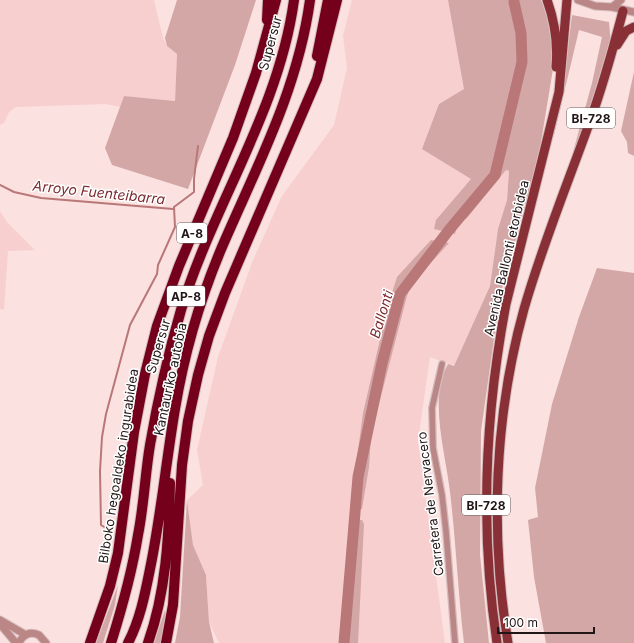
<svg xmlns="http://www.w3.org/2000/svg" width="634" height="643" font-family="Inter,sans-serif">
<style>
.built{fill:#f8cfcf}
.green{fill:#d4a7a7}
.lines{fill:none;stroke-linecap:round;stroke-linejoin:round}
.stream{stroke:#b97778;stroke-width:2}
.river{stroke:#b97778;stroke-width:11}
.minor-casing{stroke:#d4bcbc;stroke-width:8}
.tertiary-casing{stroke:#d4bcbc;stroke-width:9}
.primary-casing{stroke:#d4bcbc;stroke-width:11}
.motorway-casing{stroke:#d4bcbc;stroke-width:12}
.minor{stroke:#ba8686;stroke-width:5.5}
.tertiary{stroke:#ba8686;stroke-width:7}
.primary{stroke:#893037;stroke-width:9}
.motorway{stroke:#74001b;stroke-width:10}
.labels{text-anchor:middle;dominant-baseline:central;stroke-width:3;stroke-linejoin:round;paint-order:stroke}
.shield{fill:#fff;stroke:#645c5c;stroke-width:1}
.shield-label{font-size:12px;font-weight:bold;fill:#211616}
.street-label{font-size:13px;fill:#211616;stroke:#fff}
.water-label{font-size:14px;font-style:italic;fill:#7d2c32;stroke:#fff}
</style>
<rect width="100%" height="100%" fill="#fbe1e0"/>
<path class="built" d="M0,0H154L163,38L167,46L177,54L175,101L124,96L121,107L105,104L16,107L9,112L4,123L0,125Z
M352,0H448L465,89L439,104L509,171L507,200L498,229L490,286L454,366L430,357L418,441L445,643H219L209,622L206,575L193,545L187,500L203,485L197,450L218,357L253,260L282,196L334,125L347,68L343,36Z
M0,211L7,222L35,250L8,251L4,310L0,309Z"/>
<path class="green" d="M177,0H256L235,65L188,189L112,165L105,148L124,96L175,101L177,54L167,46L165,38Z
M448,0H541L547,16L553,52V69L538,160L500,296L481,431L480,555L489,643H464C458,593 456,542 450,492C446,455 428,397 448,364L454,366L490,286L498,229L507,200L509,171L506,170L467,218L458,223L455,234L434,229L436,220L471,179L422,149L439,104L464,89Z
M572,15L609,22L611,44L595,97L570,163L592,83L602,37L579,30L553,139L566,64Z
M634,72V156L628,153L627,142L621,131Z
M431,240L449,243L417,278L410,288L407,296L371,435L369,467L362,509H350L363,413L388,305L397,277Z
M597,268L634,273V643H546L534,577L528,520L538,517L535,488L552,404L579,317Z
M187,500L193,545L206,575L209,622L214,643H175L180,617Z
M350,520H362L364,524L358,643H339Z
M118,585L115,605L103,643H96Z
M165,610L166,617L161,643H154Z"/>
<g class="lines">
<path class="stream" d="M0,185L14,192L41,198L173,209
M111,531L101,525L100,471L102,437L106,414L130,325L157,274L158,265L175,227L174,207L194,192V179L198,146"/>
<path class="river" d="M344,643L358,477L382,363L400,294L449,230L495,175L522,62L521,33L514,2"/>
<g class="minor-casing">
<path id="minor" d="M442,364L432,408L433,448L442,495L446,531L455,643"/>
</g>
<g class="tertiary-casing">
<path id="tertiary" d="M578,0L595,6L612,7L634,12
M612,7L621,0
M0,620L26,635
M0,624L16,643
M19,643C23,634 30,631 39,635L46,643"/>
</g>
<g class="primary-casing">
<path id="primary" d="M547,0C555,22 558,44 556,67
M617,45L626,31L634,27
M497,643C480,531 485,415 506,304L559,92L567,0
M508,643C490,533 494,417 524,309C542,246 567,185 589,124C603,86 613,49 623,11"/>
</g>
<g class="motorway-casing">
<path id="motorway" d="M267,20L268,0
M317,56L328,0
M90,643L110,586L118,553L134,432L145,374L157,326L179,266L233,138L256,73L276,0
M111,643C122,608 132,572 138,535C144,505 145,475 150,445C158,399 168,355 181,310C213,205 279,111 294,0
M128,643C140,620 145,594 150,569C161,516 166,462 175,409C184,354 200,299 222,247C257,166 298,89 310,0
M148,643C166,592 169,537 170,483
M166,643L173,605L182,465L188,421L198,375L209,336L225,293L317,79L337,0"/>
</g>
<use href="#minor" class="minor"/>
<use href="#tertiary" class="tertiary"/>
<use href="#primary" class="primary"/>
<use href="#motorway" class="motorway"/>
</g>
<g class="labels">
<g class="shield">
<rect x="567" y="108" width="48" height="20" rx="3"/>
<rect x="177" y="223" width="30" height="20" rx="3"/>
<rect x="167" y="286" width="38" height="20" rx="3"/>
<rect x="462" y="495" width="48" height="20" rx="3"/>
</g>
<g class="shield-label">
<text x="591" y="118">BI-728</text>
<text x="192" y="233">A-8</text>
<text x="186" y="296">AP-8</text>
<text x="486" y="505">BI-728</text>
</g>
<g class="street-label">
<text transform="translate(270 43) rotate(-75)">Supersur</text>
<text transform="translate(506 258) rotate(-77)">Avenida Ballonti etorbidea</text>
<text transform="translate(158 346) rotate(-74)">Supersur</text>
<text transform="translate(170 379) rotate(-78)">Kantauriko autobia</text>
<text transform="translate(118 466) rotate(-81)">Bilboko hegoaldeko ingurabidea</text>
<text transform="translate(430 504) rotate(-97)">Carretera de Nervacero</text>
</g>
<g class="water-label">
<text transform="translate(99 192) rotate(6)">Arroyo Fuenteibarra</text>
<text transform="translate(381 314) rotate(-73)">Ballonti</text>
</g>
</g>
<path d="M498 627v6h96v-6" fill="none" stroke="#211616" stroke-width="2"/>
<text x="504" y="627" font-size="12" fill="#211616" stroke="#ffffff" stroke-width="3" paint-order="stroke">100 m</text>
</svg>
